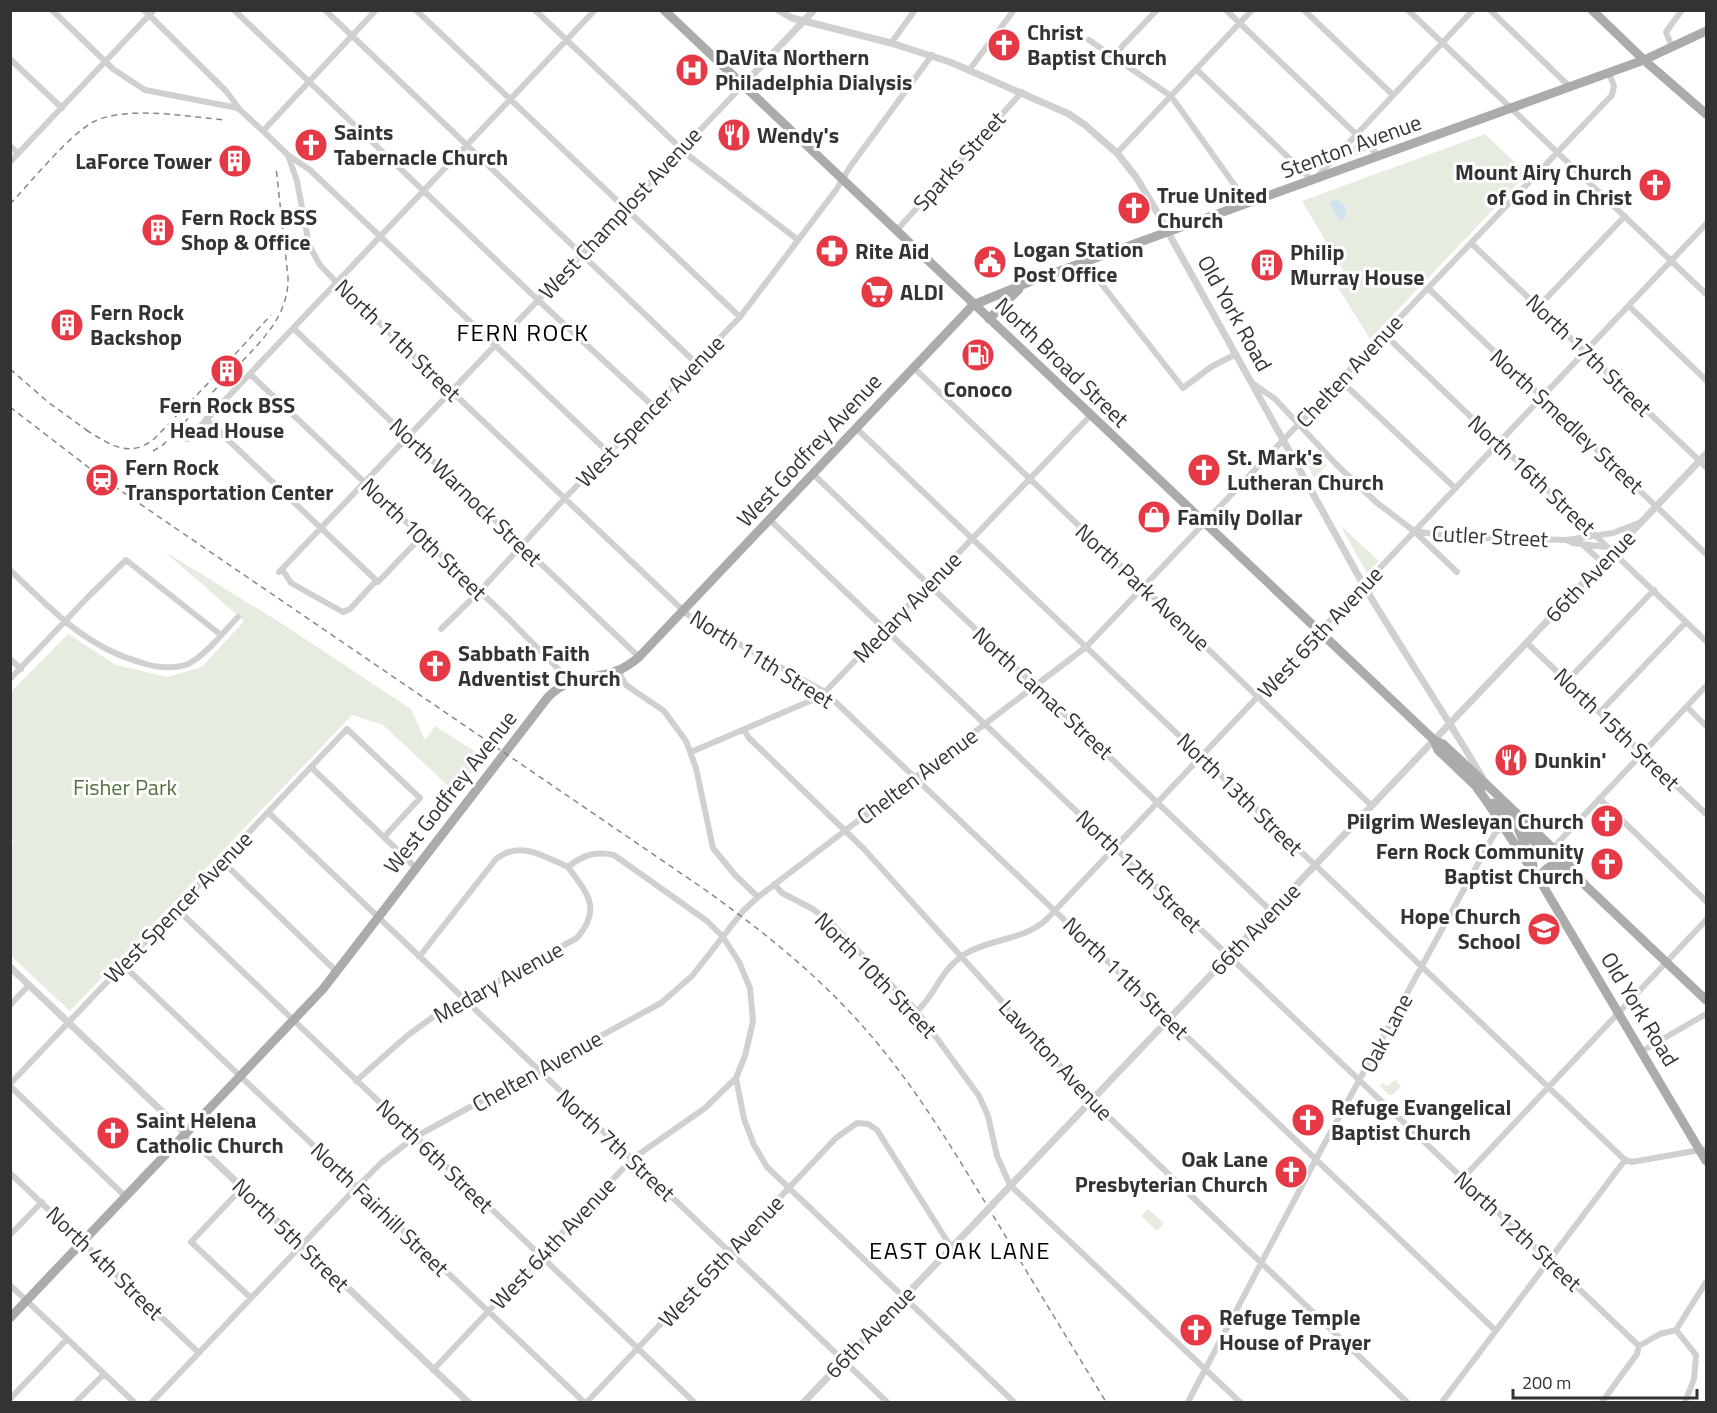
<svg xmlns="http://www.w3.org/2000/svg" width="1717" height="1413" font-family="'Titillium Web',sans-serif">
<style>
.green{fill:#e6ecdf}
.water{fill:#cfe2ee}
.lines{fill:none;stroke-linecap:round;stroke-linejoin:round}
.minor{stroke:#d0d0d0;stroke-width:6}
.tertiary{stroke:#d0d0d0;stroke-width:7}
.primary{stroke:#ababab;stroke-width:9}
.rail{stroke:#888;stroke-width:1.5;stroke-dasharray:6 4.5;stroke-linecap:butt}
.tertiary-bridge{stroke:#d0d0d0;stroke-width:7}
.labels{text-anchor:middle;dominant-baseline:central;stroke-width:6;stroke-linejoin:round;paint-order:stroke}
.poi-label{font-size:22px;font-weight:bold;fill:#333;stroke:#fff;text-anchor:start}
.street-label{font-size:22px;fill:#333;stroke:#fff}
.park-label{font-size:22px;fill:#56703f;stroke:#fff}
.neighbourhood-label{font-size:24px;letter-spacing:1.5px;fill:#000;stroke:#fff}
</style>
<rect width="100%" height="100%" fill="#fff"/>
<path class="green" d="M1485,134L1527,174L1370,339L1337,286L1348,279L1302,201Z
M1356,143L1366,151L1346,159L1345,156Z
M1306,447L1327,465L1314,478L1301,452Z
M1340,525L1379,561L1367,573Z
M164,551L284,625L411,709L425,740L435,726L482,756L457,794L383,725L352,715L70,1011L11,956L10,865L13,841L11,833V692L68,634L116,665L167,677L202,667L244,621Z
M1395,1080L1401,1086L1393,1095H1389L1380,1086L1383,1083L1387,1086Z
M1148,1209L1164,1223L1157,1231L1141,1216Z"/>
<path class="water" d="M1336,199L1345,206L1346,217L1340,221L1329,203Z"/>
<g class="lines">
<path class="minor" d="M52,10L113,69L145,90L238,108L263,131L288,155L297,181L309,245L320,265L337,283L688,615L825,692L1495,1330
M144,10L226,91L238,107
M234,10L538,300L654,407
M325,10L696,363
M416,10L740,317
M535,10L689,156L798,240
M1226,10L1379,156
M1304,10L1393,95
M1408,10L1706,294
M1490,10L1570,87
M1089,40L1171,96L1248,204
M891,43L915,10
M1672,47L1666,32L1682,10
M1113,56L1157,10
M10,59L62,108
M970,69L1014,10
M1196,69L1313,181L1473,10
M263,131L376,10
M10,146L18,153
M1117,153L1252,10
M288,155L310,170L610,454
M10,162L154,10
M896,231L1022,92
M1471,243L1706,467
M1085,263L1183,388L1211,367L1236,354
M1428,288L1706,554
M1629,306L1706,380
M1538,307L1625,216
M293,328L639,657
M1384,334L1706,641
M914,368L1372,806
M250,374L510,620L570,681
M1340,380L1455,488
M1252,383L1275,399L1336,464L1376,502L1414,531L1457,572
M206,419L378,582L421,537
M856,428L1625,1160
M188,439L595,10
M813,474L1272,912
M770,520L1639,1346
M1415,531L1454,537L1567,540L1613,533L1641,522
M1567,540L1573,543L1607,547
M1582,544L1603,563
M282,569L291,583L343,612L350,609L376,581
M10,570C50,608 84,646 139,662C154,667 172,670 188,664C205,656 225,630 238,617
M279,572L743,85
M441,629L480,591L564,499L740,317L836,190L850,167L932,55
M1527,643L1706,814
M10,659L21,669
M618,671L626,685L664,711L686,741L696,768L713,848L735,875L758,897
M10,679L90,595L126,560L221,635
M1567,681L1654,590
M1687,707L1706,726
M1600,712L1686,622
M744,730L749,738L863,848L1092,1101L1407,1402
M691,752L817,698L825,692L1090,416
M311,767L416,868
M1600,799L1706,901
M268,812L887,1402
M1552,849L1706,686
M222,861L337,972
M568,867C583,855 595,851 614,855L707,921L723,937L739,962L750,988L753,1021L745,1056L736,1078L744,1119L754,1145L767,1167L1014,1402
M774,884L782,893L813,909L834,926L917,1011L979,1096L988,1116L997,1156L1010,1185L1240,1402
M177,909L694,1402
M419,957L496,859C520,840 543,856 568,867
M123,965L584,1402
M10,1005L29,985
M917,1011C937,993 939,971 965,954C991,938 1022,941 1046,920L1706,224
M1642,1051L1706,1014
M356,1081L408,1035L433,1017L577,938C602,909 588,894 568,867
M10,1084L347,729L420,798L384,837
M10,1086L126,1197
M10,1173L199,1353
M1463,1178L1706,920
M242,1188L191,1242L251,1298
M10,1235L42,1202
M10,1285L134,1402
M1676,1330L1696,1355L1694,1379L1685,1402
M433,1370L632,1159L705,1108L736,1078
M10,1399L67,1339
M76,1402L104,1374
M152,1402L357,1187L381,1163L415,1137L661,1003L692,976L743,911L758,897L1086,647L1612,95L1614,86L1609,73
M587,1402L836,1138L857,1123L868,1124L877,1130L951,1247
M1188,1402L1316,1159L1491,840L1496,832L1504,827
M1442,1402L1625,1160L1632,1162L1706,1149
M1602,1402L1637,1354L1639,1346L1660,1334L1676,1330L1706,1282"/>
<path class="tertiary" d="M778,10L792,18L891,43L950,62L1069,114L1085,125L1117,153L1136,177L1153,205L1364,586C1402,650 1444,712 1482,777
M743,85L814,10
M10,967L468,1402
M993,1204L1706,454
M804,1402L977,1221"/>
<path class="primary" d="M664,10L1434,740L1443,744L1486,784L1565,860L1586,886L1706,1000
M1592,10L1644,60L1706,114
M989,319L1019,289
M1434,740L1438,750L1481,791
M1477,788C1499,817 1516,849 1539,879L1706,1161
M1493,803L1559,865L1573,876
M1518,828L1533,865
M1539,879C1543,871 1549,864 1559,865
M10,1318L323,989L548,697C571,674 592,681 619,670C626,667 633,662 639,657L973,305L1029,282L1644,60L1706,31"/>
<path class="rail" d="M10,204C31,182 68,136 93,122C127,105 189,117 226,120
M228,362L271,315
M10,369L48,402L92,434
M235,369C260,342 289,317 288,277L276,167
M10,407L101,477
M86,430C110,444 129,460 155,438L218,373
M153,451L164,444L225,379
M105,480L704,889C760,929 812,970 859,1022C915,1084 957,1156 1000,1227C1035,1286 1071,1344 1106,1402"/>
<path class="tertiary-bridge" d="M977,1221L993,1204"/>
</g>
<defs>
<g id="church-disc" transform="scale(1.725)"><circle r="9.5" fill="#e63946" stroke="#fff"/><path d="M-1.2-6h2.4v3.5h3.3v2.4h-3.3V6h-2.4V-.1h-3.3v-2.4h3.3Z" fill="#fff"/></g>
<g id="hospital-disc" transform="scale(1.725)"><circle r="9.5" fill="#e63946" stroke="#fff"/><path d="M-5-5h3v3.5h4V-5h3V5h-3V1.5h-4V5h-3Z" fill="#fff"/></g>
<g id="restaurant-disc" transform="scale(1.725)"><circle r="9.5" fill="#e63946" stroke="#fff"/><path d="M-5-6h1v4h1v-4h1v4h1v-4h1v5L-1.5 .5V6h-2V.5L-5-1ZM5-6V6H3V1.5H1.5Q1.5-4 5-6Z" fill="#fff"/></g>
<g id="building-disc" transform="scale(1.725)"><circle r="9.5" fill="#e63946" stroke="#fff"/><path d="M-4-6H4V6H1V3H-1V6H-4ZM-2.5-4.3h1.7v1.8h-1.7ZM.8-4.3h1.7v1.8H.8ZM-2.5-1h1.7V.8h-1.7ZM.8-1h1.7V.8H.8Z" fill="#fff"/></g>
<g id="pharmacy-disc" transform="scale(1.725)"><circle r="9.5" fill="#e63946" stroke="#fff"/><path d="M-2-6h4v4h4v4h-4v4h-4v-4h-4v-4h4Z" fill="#fff"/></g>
<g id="civic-disc" transform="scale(1.725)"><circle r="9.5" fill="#e63946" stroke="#fff"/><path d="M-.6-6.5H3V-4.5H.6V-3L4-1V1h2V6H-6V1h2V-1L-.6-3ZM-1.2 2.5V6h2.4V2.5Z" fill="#fff"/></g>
<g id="supermarket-disc" transform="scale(1.725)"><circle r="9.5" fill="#e63946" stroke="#fff"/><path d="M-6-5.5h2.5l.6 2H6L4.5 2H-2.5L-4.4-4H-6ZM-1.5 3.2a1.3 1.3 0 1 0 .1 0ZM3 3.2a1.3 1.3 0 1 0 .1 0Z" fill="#fff"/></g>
<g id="fuel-disc" transform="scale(1.725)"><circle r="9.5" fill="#e63946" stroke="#fff"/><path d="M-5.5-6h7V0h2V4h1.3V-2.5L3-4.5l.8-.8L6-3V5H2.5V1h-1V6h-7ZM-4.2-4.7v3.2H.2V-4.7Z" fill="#fff"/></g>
<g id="station-disc" transform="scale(1.725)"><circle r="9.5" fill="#e63946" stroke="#fff"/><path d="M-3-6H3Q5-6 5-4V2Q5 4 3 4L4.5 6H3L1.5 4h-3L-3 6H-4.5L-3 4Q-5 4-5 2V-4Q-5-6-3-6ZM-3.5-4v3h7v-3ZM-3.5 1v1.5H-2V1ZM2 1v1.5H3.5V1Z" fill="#fff"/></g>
<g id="shop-disc" transform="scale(1.725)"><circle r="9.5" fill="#e63946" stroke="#fff"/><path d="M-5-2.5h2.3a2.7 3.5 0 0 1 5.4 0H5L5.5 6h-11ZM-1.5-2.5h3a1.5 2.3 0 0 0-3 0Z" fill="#fff"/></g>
<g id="school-disc" transform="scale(1.725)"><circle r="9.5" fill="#e63946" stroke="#fff"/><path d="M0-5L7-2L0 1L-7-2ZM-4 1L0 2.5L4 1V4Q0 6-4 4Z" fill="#fff"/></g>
</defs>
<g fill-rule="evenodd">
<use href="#church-disc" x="1004" y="45"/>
<use href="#hospital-disc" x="692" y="70"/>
<use href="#restaurant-disc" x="734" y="135"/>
<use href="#church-disc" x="311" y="145"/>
<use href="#building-disc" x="235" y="161"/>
<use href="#church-disc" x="1655" y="185"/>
<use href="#church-disc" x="1134" y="208"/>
<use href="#building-disc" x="158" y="230"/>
<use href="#pharmacy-disc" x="832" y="251"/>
<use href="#civic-disc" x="990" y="262"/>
<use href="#building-disc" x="1267" y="265"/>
<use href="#supermarket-disc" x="877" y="292"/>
<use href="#building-disc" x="67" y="325"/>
<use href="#fuel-disc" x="978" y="355"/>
<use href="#building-disc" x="227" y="371"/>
<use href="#church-disc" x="1204" y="470"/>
<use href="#station-disc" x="102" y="480"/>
<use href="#shop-disc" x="1154" y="517"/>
<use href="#church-disc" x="435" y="666"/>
<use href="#restaurant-disc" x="1511" y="760"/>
<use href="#church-disc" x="1607" y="821"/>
<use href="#church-disc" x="1607" y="864"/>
<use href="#school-disc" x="1544" y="929"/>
<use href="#church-disc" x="1308" y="1120"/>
<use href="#church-disc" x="113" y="1133"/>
<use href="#church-disc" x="1291" y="1172"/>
<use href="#church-disc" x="1196" y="1330"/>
</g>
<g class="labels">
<g class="poi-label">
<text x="1027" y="32">Christ<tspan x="1027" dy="25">Baptist Church</tspan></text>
<text x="715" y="57">DaVita Northern<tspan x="715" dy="25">Philadelphia Dialysis</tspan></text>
<text x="334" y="132">Saints<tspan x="334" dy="25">Tabernacle Church</tspan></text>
<text x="757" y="135">Wendy's</text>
<text x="212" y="161" text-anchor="end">LaForce Tower</text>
<text x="1632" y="172" text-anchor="end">Mount Airy Church<tspan x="1632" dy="25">of God in Christ</tspan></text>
<text x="1157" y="195">True United<tspan x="1157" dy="25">Church</tspan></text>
<text x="181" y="217">Fern Rock BSS<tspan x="181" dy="25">Shop &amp; Office</tspan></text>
<text x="1013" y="249">Logan Station<tspan x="1013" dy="25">Post Office</tspan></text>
<text x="855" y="251">Rite Aid</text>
<text x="1290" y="252">Philip<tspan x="1290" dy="25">Murray House</tspan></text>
<text x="900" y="292">ALDI</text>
<text x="90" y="312">Fern Rock<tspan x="90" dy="25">Backshop</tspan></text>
<text x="978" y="389" text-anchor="middle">Conoco</text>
<text x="227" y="405" text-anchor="middle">Fern Rock BSS<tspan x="227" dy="25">Head House</tspan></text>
<text x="1227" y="457">St. Mark's<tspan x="1227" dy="25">Lutheran Church</tspan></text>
<text x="125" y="467">Fern Rock<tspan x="125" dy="25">Transportation Center</tspan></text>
<text x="1177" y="517">Family Dollar</text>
<text x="458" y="653">Sabbath Faith<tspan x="458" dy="25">Adventist Church</tspan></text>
<text x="1534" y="760">Dunkin'</text>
<text x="1584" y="821" text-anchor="end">Pilgrim Wesleyan Church</text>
<text x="1584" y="851" text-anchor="end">Fern Rock Community<tspan x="1584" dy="25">Baptist Church</tspan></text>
<text x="1521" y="916" text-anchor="end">Hope Church<tspan x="1521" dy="25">School</tspan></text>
<text x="1331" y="1107">Refuge Evangelical<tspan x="1331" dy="25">Baptist Church</tspan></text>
<text x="136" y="1120">Saint Helena<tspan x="136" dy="25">Catholic Church</tspan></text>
<text x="1268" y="1159" text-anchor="end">Oak Lane<tspan x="1268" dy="25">Presbyterian Church</tspan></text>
<text x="1219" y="1317">Refuge Temple<tspan x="1219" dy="25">House of Prayer</tspan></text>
</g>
<g class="street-label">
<text transform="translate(1351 146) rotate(-20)">Stenton Avenue</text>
<text transform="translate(959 161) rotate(-48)">Sparks Street</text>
<text transform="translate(620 213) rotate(-47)">West Champlost Avenue</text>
<text transform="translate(1235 313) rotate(61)">Old York Road</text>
<text transform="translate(398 340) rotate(44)">North 11th Street</text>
<text transform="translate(1589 355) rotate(44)">North 17th Street</text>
<text transform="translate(1062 362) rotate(44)">North Broad Street</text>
<text transform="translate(1349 371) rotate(-47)">Chelten Avenue</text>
<text transform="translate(650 411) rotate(-46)">West Spencer Avenue</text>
<text transform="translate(1567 421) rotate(43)">North Smedley Street</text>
<text transform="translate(809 450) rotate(-47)">West Godfrey Avenue</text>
<text transform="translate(1532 475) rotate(43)">North 16th Street</text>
<text transform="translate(466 492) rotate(44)">North Warnock Street</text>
<text transform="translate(1490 536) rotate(3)">Cutler Street</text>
<text transform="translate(424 539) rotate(44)">North 10th Street</text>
<text transform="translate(1590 576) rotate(-46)">66th Avenue</text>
<text transform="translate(1143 587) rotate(43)">North Park Avenue</text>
<text transform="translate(907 607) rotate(-46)">Medary Avenue</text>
<text transform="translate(1320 632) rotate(-47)">West 65th Avenue</text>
<text transform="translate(762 659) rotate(32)">North 11th Street</text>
<text transform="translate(1043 693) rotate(43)">North Camac Street</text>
<text transform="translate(1617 729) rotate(44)">North 15th Street</text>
<text transform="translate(917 776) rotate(-37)">Chelten Avenue</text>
<text transform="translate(450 792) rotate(-52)">West Godfrey Avenue</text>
<text transform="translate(1240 794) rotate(44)">North 13th Street</text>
<text transform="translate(1139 871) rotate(44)">North 12th Street</text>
<text transform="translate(178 907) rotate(-46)">West Spencer Avenue</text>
<text transform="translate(1255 929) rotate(-46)">66th Avenue</text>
<text transform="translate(876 975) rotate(46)">North 10th Street</text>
<text transform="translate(1126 978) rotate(44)">North 11th Street</text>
<text transform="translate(498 982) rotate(-29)">Medary Avenue</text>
<text transform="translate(1640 1009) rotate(59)">Old York Road</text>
<text transform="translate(1386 1033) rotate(-62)">Oak Lane</text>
<text transform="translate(1056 1060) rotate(47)">Lawnton Avenue</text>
<text transform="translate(537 1071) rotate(-29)">Chelten Avenue</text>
<text transform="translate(616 1145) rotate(43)">North 7th Street</text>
<text transform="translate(435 1156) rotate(44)">North 6th Street</text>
<text transform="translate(380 1209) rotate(44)">North Fairhill Street</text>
<text transform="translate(1518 1231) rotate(43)">North 12th Street</text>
<text transform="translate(291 1235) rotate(44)">North 5th Street</text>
<text transform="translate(553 1243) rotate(-47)">West 64th Avenue</text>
<text transform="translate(721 1261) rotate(-47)">West 65th Avenue</text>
<text transform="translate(105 1263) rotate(44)">North 4th Street</text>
<text transform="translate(870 1332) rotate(-46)">66th Avenue</text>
</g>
<g class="park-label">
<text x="125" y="787">Fisher Park</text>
</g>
<g class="neighbourhood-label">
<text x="523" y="332">FERN ROCK</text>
<text x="960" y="1250">EAST OAK LANE</text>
</g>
</g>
<rect width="1717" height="1413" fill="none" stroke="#333333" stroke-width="24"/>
<path d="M1513 1389v9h184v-9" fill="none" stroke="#333333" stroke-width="3"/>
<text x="1522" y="1389" font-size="18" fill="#333333" stroke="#ffffff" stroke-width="4.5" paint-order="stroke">200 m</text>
</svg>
